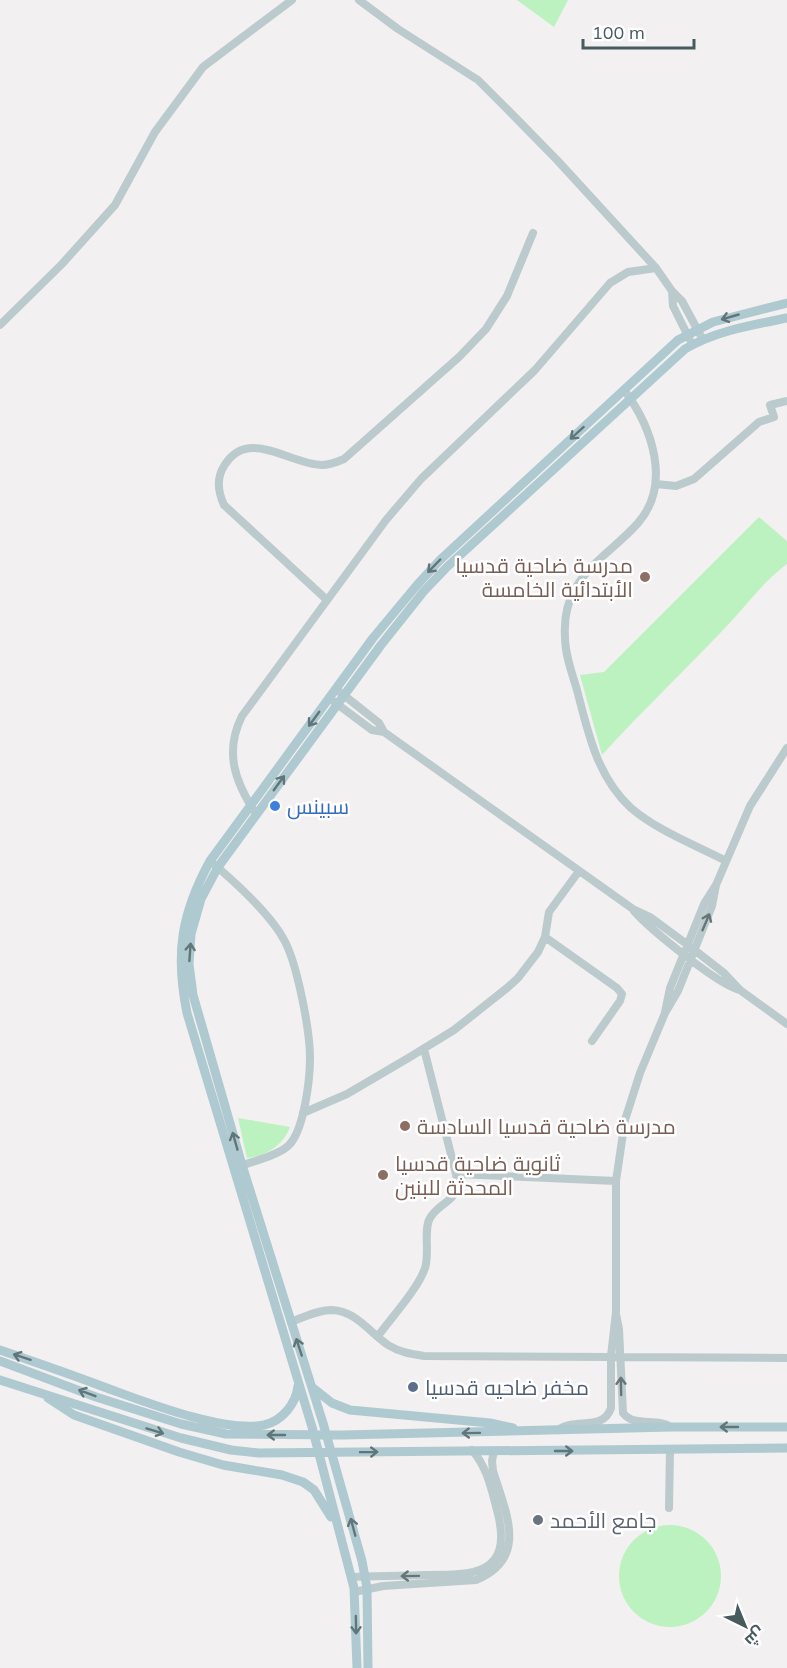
<svg xmlns="http://www.w3.org/2000/svg" width="787" height="1668" font-family="Mulish,Cairo,sans-serif">
<style>
.green{fill:#bcf2c0}
.lines{fill:none;stroke-linecap:round;stroke-linejoin:round}
.minor{stroke:#bbcacd;stroke-width:8}
.major{stroke:#aec9d0;stroke-width:9}
.oneway{stroke:#61767a}
.oneway2{stroke:#64767a}
.education-dot{fill:#8d6e63;stroke:#fff;stroke-width:2}
.shop-dot{fill:#3f7fe0;stroke:#fff;stroke-width:2}
.service-dot{fill:#5c6f8a;stroke:#fff;stroke-width:2}
.worship-dot{fill:#6b7280;stroke:#fff;stroke-width:2}
.labels{text-anchor:middle;dominant-baseline:central;stroke-width:5;stroke-linejoin:round;paint-order:stroke}
.education-label{font-size:21px;fill:#785e54;stroke:#fff;text-anchor:start}
.shop-label{font-size:21px;fill:#366cbe;stroke:#fff;text-anchor:start}
.service-label{font-size:21px;fill:#4e5e75;stroke:#fff;text-anchor:start}
.worship-label{font-size:21px;fill:#5b616d;stroke:#fff;text-anchor:start}
</style>
<rect width="100%" height="100%" fill="#f2f0f0"/>
<path class="green" d="M517,0H568L554,27Z
M759,517L787,541V564C762,582 745,608 723,630C683,672 641,712 602,755L580,675L604,672Z
M238,1118L290,1127C283,1146 266,1156 247,1158Z
M619 1576a51 51 0 1 1 102 0a51 51 0 1 1-102 0Z"/>
<g class="lines">
<path class="minor" d="M359,0L398,29L478,80L505,107L557,160L656,268L672,291L682,301L703,340
M672,291L673,306L690,340
M0,325L62,264L115,205L155,132L203,67L292,0
M624,390C652,427 672,484 638,523C618,546 590,562 575,589C567,603 564,621 565,637C565,655 572,673 577,690C588,732 597,777 631,808C658,831 695,845 726,861
M656,484L676,486L694,479L759,422L774,417L770,405L787,401
M327,600L224,505C218,492 216,479 224,466C248,426 290,465 322,465C330,465 337,462 344,459L459,357L486,329L507,296L533,233
M336,689L379,723L384,732
M333,701L372,730L384,732L633,909L650,917L688,945L724,973L740,990L787,1024
M256,814C235,782 224,752 242,716L386,520L421,479L535,370L610,283L628,272L656,268
M210,861C233,880 269,913 283,938C297,961 310,1031 310,1058C310,1079 304,1132 288,1146C277,1156 251,1162 237,1167
M634,911C650,929 718,985 740,990
M545,937L617,988L622,994L620,1001L592,1041
M665,1012L670,988L704,904L716,885L750,806L787,748
M303,1113L347,1094L410,1057L454,1030L507,988L518,978L538,952L545,937L549,912L579,871
M456,1174L616,1181
M616,1314L619,1329L623,1413C635,1428 656,1417 671,1427
M291,1322C304,1317 318,1310 332,1310C356,1311 370,1333 388,1345C399,1352 411,1354 424,1356L787,1358
M378,1336C391,1318 418,1289 425,1268C430,1253 423,1230 430,1218C441,1199 462,1203 456,1174L424,1049
M558,1430C575,1417 603,1432 611,1408V1356L616,1312V1181L625,1120L640,1073L665,1013L678,991L712,906L716,885
M669,1508L670,1450
M351,1577C375,1576 400,1576 425,1575C471,1575 513,1576 498,1514C492,1492 488,1468 472,1450
M354,1592L383,1586L476,1580C529,1558 506,1513 493,1471L492,1461L494,1451"/>
<path class="major" d="M0,1350C35,1362 70,1374 104,1387C143,1401 223,1433 264,1425C282,1421 296,1404 298,1386
M0,1361L96,1397L181,1424L226,1434L343,1435L671,1427H787
M0,1380L181,1438L231,1450L259,1453L787,1448
M313,1388L332,1403L350,1410L490,1423L513,1428
M48,1398L74,1415L179,1452L223,1465L282,1475L303,1482L314,1490L331,1517
M357,1668L354,1588L312,1427L187,1013C175,954 181,914 210,861L373,638L417,585L440,560L678,340L713,322L787,303
M368,1668L367,1588L362,1561L323,1423L242,1165L193,995L189,964L191,934L201,899L218,867L381,645L424,591L447,567L685,349C715,331 752,325 787,318"/>
</g>
<defs><path id="oneway-shaft" d="M-6 0H5M1.5-3L5.5 0L1.5 3" fill="none" stroke-width="1.6" stroke-linecap="round" stroke-linejoin="round" transform="scale(1.5)"/></defs>
<g class="oneway">
<use href="#oneway-shaft" transform="translate(730 317) rotate(164)"/>
<use href="#oneway-shaft" transform="translate(577 433) rotate(138)"/>
<use href="#oneway-shaft" transform="translate(434 566) rotate(134)"/>
<use href="#oneway-shaft" transform="translate(314 719) rotate(126)"/>
<use href="#oneway-shaft" transform="translate(279 783) rotate(-54)"/>
<use href="#oneway-shaft" transform="translate(190 952) rotate(-86)"/>
<use href="#oneway-shaft" transform="translate(235 1141) rotate(-106)"/>
<use href="#oneway-shaft" transform="translate(299 1347) rotate(-108)"/>
<use href="#oneway-shaft" transform="translate(22 1357) rotate(-162)"/>
<use href="#oneway-shaft" transform="translate(87 1393) rotate(-159)"/>
<use href="#oneway-shaft" transform="translate(729 1427) rotate(180)"/>
<use href="#oneway-shaft" transform="translate(155 1431) rotate(17)"/>
<use href="#oneway-shaft" transform="translate(471 1433) rotate(179)"/>
<use href="#oneway-shaft" transform="translate(276 1435) rotate(-180)"/>
<use href="#oneway-shaft" transform="translate(564 1451)"/>
<use href="#oneway-shaft" transform="translate(369 1452) rotate(-1)"/>
<use href="#oneway-shaft" transform="translate(353 1527) rotate(-105)"/>
<use href="#oneway-shaft" transform="translate(356 1625) rotate(89)"/>
</g>
<g class="oneway2">
<use href="#oneway-shaft" transform="translate(706 922) rotate(-67)"/>
<use href="#oneway-shaft" transform="translate(621 1386) rotate(-91)"/>
<use href="#oneway-shaft" transform="translate(410 1576) rotate(179)"/>
</g>
<g class="education-dot">
<circle cx="645" cy="577" r="6"/>
<circle cx="405" cy="1126" r="6"/>
<circle cx="383" cy="1175" r="6"/>
</g>
<circle class="shop-dot" cx="275" cy="806" r="6"/>
<circle class="service-dot" cx="413" cy="1387" r="6"/>
<circle class="worship-dot" cx="538" cy="1520" r="6"/>
<g class="labels">
<g class="education-label">
<text x="633" y="565" text-anchor="end">مدرسة ضاحية قدسيا<tspan x="633" dy="24">الأبتدائية الخامسة</tspan></text>
<text x="417" y="1126">مدرسة ضاحية قدسيا السادسة</text>
<text x="395" y="1163">ثانوية ضاحية قدسيا<tspan x="395" dy="24">المحدثة للبنين</tspan></text>
</g>
<g class="shop-label">
<text x="287" y="806">سبينس</text>
</g>
<g class="service-label">
<text x="425" y="1387">مخفر ضاحيه قدسيا</text>
</g>
<g class="worship-label">
<text x="550" y="1520">جامع الأحمد</text>
</g>
</g>
<g transform="translate(745 1626) rotate(137)" stroke="#ffffff" stroke-width="4.5" paint-order="stroke">
<path d="M0-4.5L10 22L0 15L-10 22Z" fill="#475a5e"/>
<text y="-9" font-size="16" font-weight="bold" text-anchor="middle" fill="#475a5e">ش</text>
</g>
<path d="M583 39v9h111v-9" fill="none" stroke="#475a5e" stroke-width="3"/>
<text x="592" y="39" font-size="18" fill="#475a5e" stroke="#ffffff" stroke-width="4.5" paint-order="stroke">100 m</text>
</svg>
